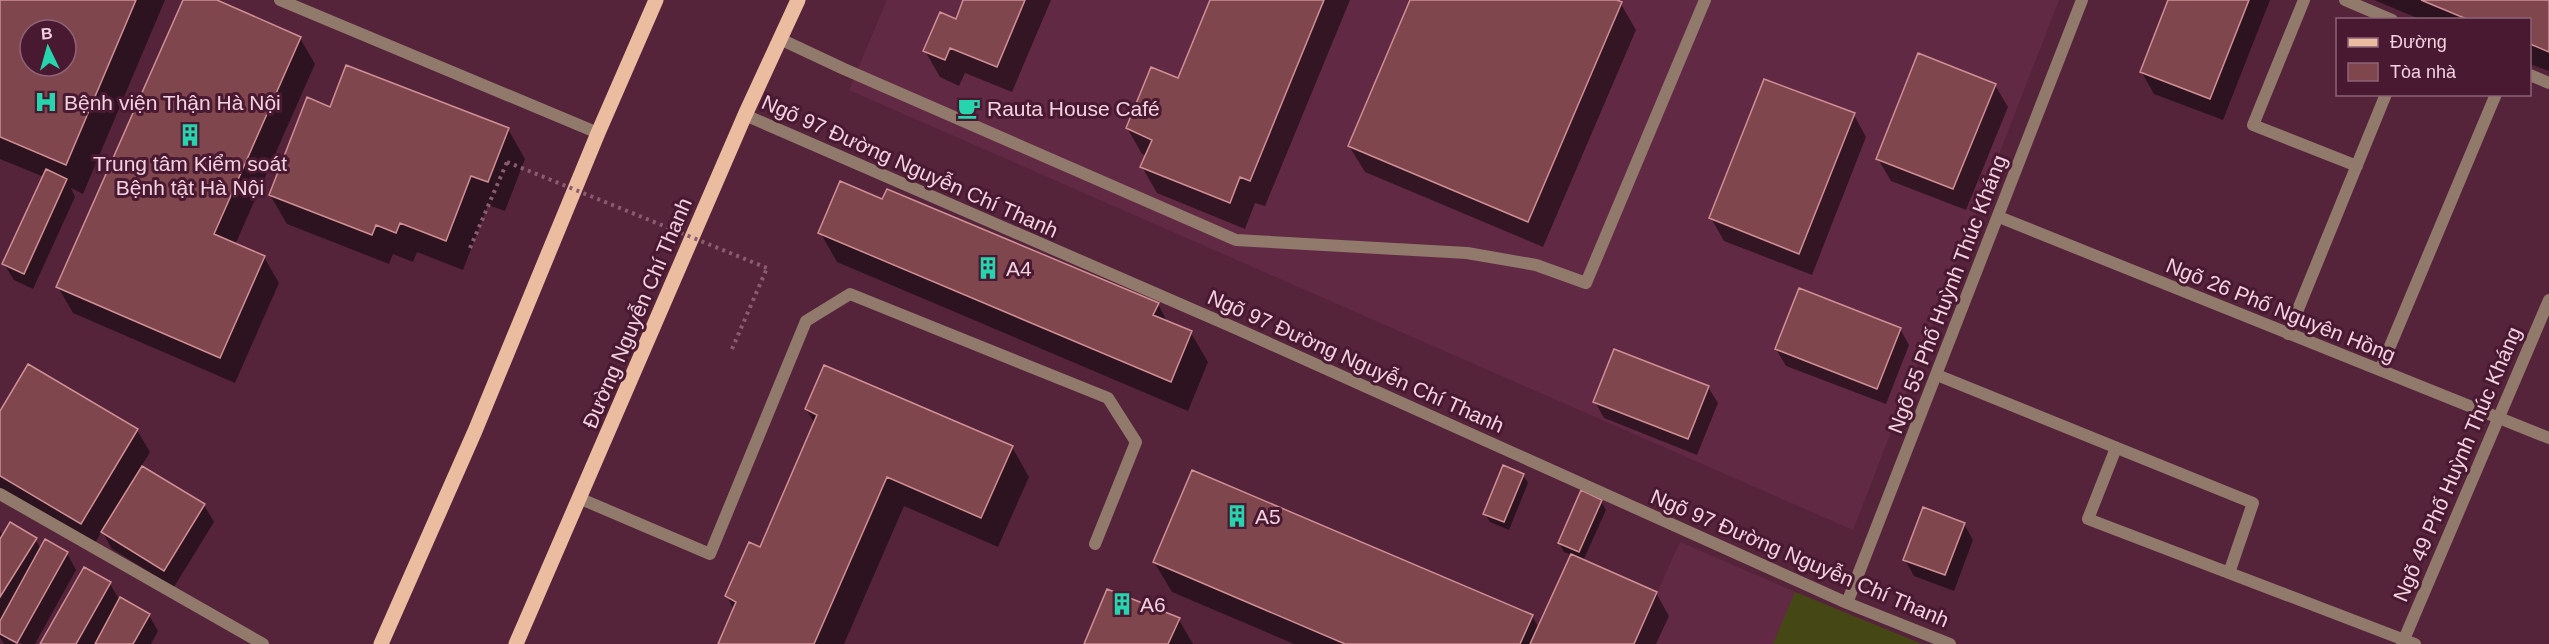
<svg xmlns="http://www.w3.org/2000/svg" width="2549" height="644" font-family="Helvetica,sans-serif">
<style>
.built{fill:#622944}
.pitch{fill:#454814}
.shadow{fill:#0007;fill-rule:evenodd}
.building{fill:#80464e;stroke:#cf8f95;stroke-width:1.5;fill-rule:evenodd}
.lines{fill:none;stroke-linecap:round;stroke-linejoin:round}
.path{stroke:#895d71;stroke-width:4;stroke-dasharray:3 4.5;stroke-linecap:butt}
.lane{stroke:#917a6c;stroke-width:12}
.street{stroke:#917a6c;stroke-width:12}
.primary{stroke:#ebbca0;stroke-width:15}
.path-bridge{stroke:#895d71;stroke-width:4;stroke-dasharray:3 4.5;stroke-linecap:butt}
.labels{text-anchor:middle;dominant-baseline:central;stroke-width:6;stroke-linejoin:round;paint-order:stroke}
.poi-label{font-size:21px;fill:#f3d2df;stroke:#491931;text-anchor:start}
.street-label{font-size:21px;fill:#f3d2df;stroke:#491931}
</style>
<rect width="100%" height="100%" fill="#55243b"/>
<path class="built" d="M887,0H2059L1853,530L849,90Z
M1680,542L1795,592L1922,644H1634Z"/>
<path class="pitch" d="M1795,592L1922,644H1773Z"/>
<path class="shadow" d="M0,0H165L83,194L71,188L75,197L33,289L14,280L4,264L44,177L0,159ZM30,30H66V66H30Z
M184,0H213L300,38L315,64L235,245L264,257L279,283L235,383L73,313L58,287Z
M965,0H1051L1012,92L965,73L959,86L940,77L925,51L956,21Z
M1212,0H1350L1265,206L1255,203L1245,229L1157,193L1142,167L1147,156L1142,154L1127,128L1179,80Z
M1412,0H1613L1621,4L1636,30L1543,247L1365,172L1349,146Z
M2170,0H2270L2223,120L2154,94L2141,71Z
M2374,0H2549V71L2530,64V20H2422Z
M1995,85L2008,107L1966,210L1891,181L1878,159Z
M331,109L508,129L525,159L505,211L488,205L463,270L417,252L413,262L393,254L389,264L287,224L270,195Z
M1854,115L1866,137L1812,275L1724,241L1711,218Z
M883,201L1158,304L1168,323L1191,333L1208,362L1188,411L837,262L820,232Z
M1900,329L1909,345L1886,404L1786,366L1776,349Z
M1708,387L1718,403L1697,455L1604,418L1595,402Z
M806,409L1012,447L1029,477L998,547L904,506L844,644H719L734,610L727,596L761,549L815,424Z
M0,414L137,430L150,452L141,467L204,505L214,522L174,587L112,549L102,531L94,545L0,489Z
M1523,475L1528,483L1509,530L1490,522L1485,514Z
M1601,501L1606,510L1583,561L1656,593L1669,616L1656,644H1294L1172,592L1154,562L1532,616L1539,628L1572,555L1564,552L1559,543Z
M1964,524L1973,540L1954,591L1914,576L1905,560Z
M0,531L3,536L35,539L41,549L67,553L76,570L35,644H22L8,636V640L16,644H4L0,637Z
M110,584L120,601L149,615L158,631L151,644H41Z
M1179,620L1193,644H1086Z"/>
<path class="building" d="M0,0H136L66,165L0,137ZM30,30H66V66H30Z
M183,0H217L301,37L214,234L265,256L220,358L56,287Z
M963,0H1025L997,67L950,48L945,60L923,51L940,12L956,19Z
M1210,0H1324L1250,181L1240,177L1230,203L1140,167L1152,140L1126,128L1151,67L1178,78Z
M1410,0H1617L1622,2L1528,222L1348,146Z
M2168,0H2249L2210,99L2140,72Z
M2421,0H2549V52L2530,44V20H2469Z
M1918,53L1996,84L1953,189L1876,159Z
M346,65L509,128L488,182L471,176L446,241L400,223L396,233L376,225L372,235L269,195L307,97L330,107Z
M1764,79L1855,113L1799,254L1709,218Z
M46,169L67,179L24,274L2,264Z
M840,181L882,199L887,189L1159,303L1153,315L1192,331L1171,382L818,233Z
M1799,288L1901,328L1877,389L1775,349Z
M1614,349L1709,386L1688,439L1593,402Z
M28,364L138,429L81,524L0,476V411Z
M824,365L1013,446L981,518L887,477L814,644H718L736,602L725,596L749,542L760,547L817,415L805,409Z
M1503,465L1524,474L1504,522L1483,514Z
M142,466L205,504L164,571L101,532Z
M1192,470L1533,615L1520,644H1345L1153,562Z
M1581,490L1602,500L1579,552L1558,543Z
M1923,507L1965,523L1945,575L1903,560Z
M10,522L37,538L0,597V539Z
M45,539L68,552L17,643L0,634V621Z
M1571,554L1657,592L1634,644H1530Z
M84,567L111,582L76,644H40Z
M1107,589L1180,618L1168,644H1084Z
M120,597L150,614L133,644H95Z"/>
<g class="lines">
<path class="path" d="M470,248L507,162
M732,349L767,268"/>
<path class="lane" d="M280,0L598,133
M2304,0L2253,125L2357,166
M2345,0L2392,20
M780,39L844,69L1236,240L1467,253L1536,265L1586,283L1705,0
M2530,75L2549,83
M745,115L1235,328L1847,603L1950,644
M1999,217L2549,438
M2288,334L2386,94
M2380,370L2496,94
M1937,375L2253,503L2229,573
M2116,448L2088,519L2415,644
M0,494L263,644
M581,499L710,554L806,321L850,294L1108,398L1136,442L1095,544
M1847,603L2082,0"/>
<path class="street" d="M2402,644L2549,300"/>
<path class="primary" d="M381,644L475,431L598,133L656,0
M516,644L745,115L798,0"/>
<path class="path-bridge" d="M507,162L767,268"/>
</g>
<defs>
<g id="hospital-bare" transform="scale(1.8)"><path d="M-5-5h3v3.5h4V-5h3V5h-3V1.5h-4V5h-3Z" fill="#26d5ae" stroke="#491931" stroke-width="2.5" paint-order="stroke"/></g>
<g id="cafe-bare" transform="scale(1.8)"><path d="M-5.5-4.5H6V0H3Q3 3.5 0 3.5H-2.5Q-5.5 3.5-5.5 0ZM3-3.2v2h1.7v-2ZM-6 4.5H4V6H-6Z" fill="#26d5ae" stroke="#491931" stroke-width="2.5" paint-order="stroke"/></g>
<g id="building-bare" transform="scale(1.8)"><path d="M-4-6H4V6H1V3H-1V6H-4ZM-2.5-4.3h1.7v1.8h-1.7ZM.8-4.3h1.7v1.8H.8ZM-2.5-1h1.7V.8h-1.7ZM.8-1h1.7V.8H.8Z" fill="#26d5ae" stroke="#491931" stroke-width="2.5" paint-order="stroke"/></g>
</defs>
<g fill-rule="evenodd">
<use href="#hospital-bare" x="46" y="102"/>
<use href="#cafe-bare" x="969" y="108"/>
<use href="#building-bare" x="190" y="135"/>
<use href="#building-bare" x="988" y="268"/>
<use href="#building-bare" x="1237" y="516"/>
<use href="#building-bare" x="1122" y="604"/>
</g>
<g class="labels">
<g class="poi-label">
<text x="64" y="102">Bệnh viện Thận Hà Nội</text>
<text x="987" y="108">Rauta House Café</text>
<text x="190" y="163" text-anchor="middle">Trung tâm Kiểm soát<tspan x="190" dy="24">Bệnh tật Hà Nội</tspan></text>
<text x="1006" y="268">A4</text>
<text x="1255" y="516">A5</text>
<text x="1140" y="604">A6</text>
</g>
<g class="street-label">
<text transform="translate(910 166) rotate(24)">Ngõ 97 Đường Nguyễn Chí Thanh</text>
<text transform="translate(1947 294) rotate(-69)">Ngõ 55 Phố Huỳnh Thúc Kháng</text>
<text transform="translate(2281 310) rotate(22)">Ngõ 26 Phố Nguyên Hồng</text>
<text transform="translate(637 313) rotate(-67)">Đường Nguyễn Chí Thanh</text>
<text transform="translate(1356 361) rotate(24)">Ngõ 97 Đường Nguyễn Chí Thanh</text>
<text transform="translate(2457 464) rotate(-67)">Ngõ 49 Phố Huỳnh Thúc Kháng</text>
<text transform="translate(1800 558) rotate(23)">Ngõ 97 Đường Nguyễn Chí Thanh</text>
</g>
</g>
<rect x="2336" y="18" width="195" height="78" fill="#491931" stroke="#8d6377" stroke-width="1.5"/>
<rect x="2348" y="38" width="30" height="9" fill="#ebbca0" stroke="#8d6377" stroke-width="1.5"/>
<text x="2390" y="48" font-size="18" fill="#f3d2df">Đường</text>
<rect x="2348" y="63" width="30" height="18" fill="#80464e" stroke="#8d6377" stroke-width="1.5"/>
<text x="2390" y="78" font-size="18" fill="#f3d2df">Tòa nhà</text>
<g transform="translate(48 48) rotate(355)"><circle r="28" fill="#491931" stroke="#8d6377" stroke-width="1.5"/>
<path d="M0-4.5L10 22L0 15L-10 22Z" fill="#26d5ae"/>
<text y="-9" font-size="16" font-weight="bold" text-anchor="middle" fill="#f3d2df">B</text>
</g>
</svg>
